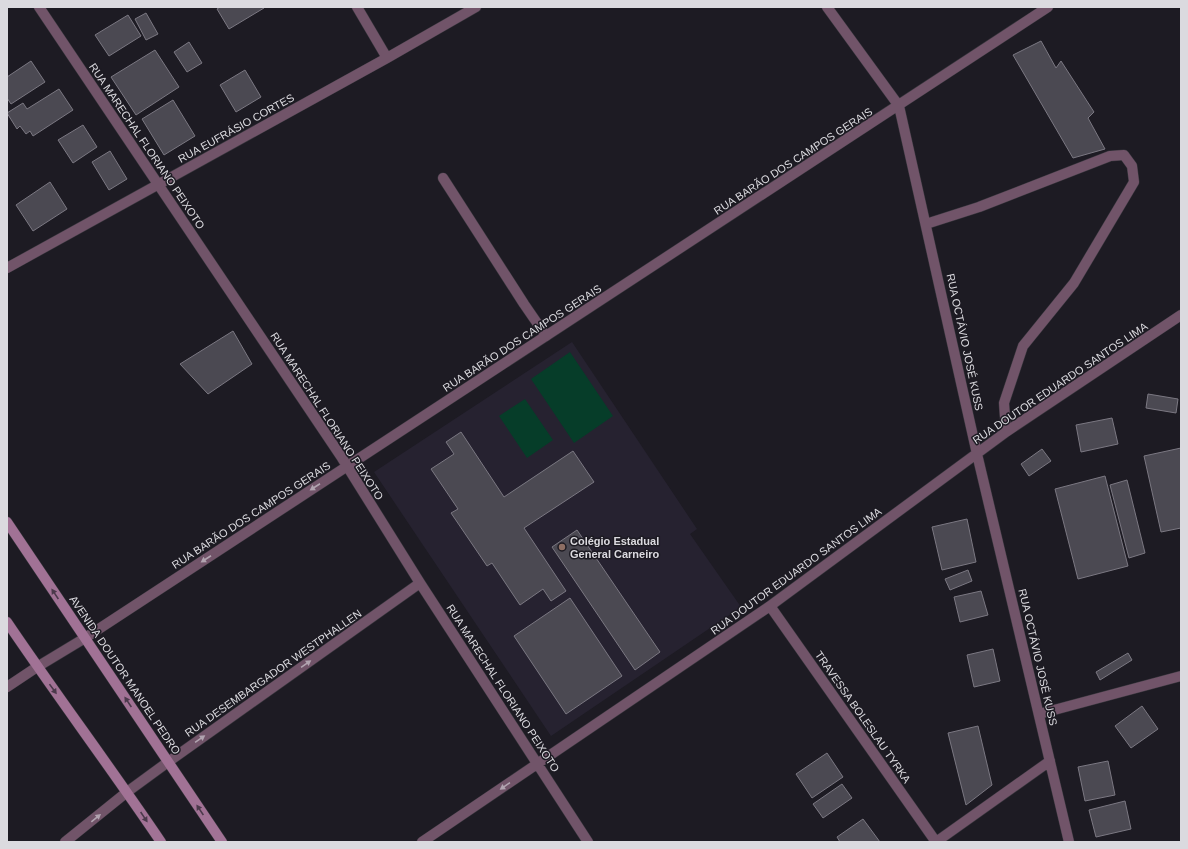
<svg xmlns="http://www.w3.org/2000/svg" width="1188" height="849" font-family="Arial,sans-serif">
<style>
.built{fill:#262230}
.green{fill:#063d29}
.building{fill:#4b4952;stroke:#7b7882}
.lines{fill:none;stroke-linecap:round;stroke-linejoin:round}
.lane-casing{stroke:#38363d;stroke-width:11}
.street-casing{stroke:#38363d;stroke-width:11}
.secondary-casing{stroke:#38363d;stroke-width:11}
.lane{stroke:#715469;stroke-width:10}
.street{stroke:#715469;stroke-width:10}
.secondary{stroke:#a17295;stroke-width:10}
.oneway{fill:#b1a4b0}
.oneway2{fill:#4b394b}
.education-dot{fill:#8d6e63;stroke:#1d1b23;stroke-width:1.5}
.labels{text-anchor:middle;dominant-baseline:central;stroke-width:3;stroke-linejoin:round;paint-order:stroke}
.street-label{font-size:11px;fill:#dbdadf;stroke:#1d1b23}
.poi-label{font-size:11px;font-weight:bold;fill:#dbdadf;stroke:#1d1b23;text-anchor:start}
</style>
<rect width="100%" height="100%" fill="#1d1b23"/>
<path class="built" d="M572,342L697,529L690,534L741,607L551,736L374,472Z"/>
<path class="green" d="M570,352L613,416L574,443L531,379Z
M525,399L553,440L527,458L499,416Z"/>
<path class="building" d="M220,7H264V8L229,29L217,9Z
M146,13L158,34L146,40L135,19Z
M128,15L141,36L109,56L95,35Z
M1041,41L1056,68L1061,61L1094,112L1088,118L1105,149L1073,158L1013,55Z
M189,42L202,63L187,72L174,52Z
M155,50L179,87L136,115L111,77Z
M31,61L45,82L11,104L7,98V77Z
M245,70L261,97L236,112L220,85Z
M59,89L73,110L33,136L30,131L26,134L20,126L17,129L7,113L23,103L27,109Z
M173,100L195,136L164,155L142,119Z
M83,125L97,147L73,163L58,140Z
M110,151L127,179L109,190L92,162Z
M50,182L67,209L33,231L16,205Z
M233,331L252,364L208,394L180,364Z
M1148,394L1178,399L1176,413L1146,408Z
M1112,418L1118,444L1081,452L1076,425Z
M461,432L504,497L573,451L594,482L524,528L566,591L551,601L543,589L520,605L492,563L487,566L451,513L458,509L431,469L454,454L446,442Z
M1181,448V528L1161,532L1144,456Z
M1042,449L1051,461L1029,476L1021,464Z
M1105,476L1128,566L1078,579L1055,489Z
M1127,480L1145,553L1129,558L1110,485Z
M967,519L976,562L942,570L932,527Z
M577,530L660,652L635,670L552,547Z
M968,570L972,581L950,590L945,579Z
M981,591L988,615L960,622L954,597Z
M570,598L622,676L566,714L514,636Z
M993,649L1000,681L974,687L967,655Z
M1128,653L1132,660L1100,680L1096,672Z
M1142,706L1158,729L1131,748L1115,726Z
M978,726L992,785L966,805L948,733Z
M827,753L843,777L812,798L796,774Z
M1108,761L1115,795L1085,801L1078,767Z
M842,784L852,798L823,818L813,804Z
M1125,801L1131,829L1096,837L1089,810Z
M863,819L880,842H840L837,837Z"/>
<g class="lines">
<g class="lane-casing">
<path id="lane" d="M443,178L524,304L546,336"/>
</g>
<g class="street-casing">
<path id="street" d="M39,7L342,458L420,583L588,842
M357,7L387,58
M827,7L899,106L977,454L1069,842
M926,224L979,207L1110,156L1124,155L1132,166L1134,182L1074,283L1023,346L1004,403L1006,432
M7,268L387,58L476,7
M770,606L936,842L1050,761
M7,687L37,667L85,638L1048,7
M1039,714L1181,676
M65,842L127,792L168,762L420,583
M422,842L770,606L1006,432L1181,315"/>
</g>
<g class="secondary-casing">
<path id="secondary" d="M7,522L222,842
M7,622C57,696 111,768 161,842"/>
</g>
<use href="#lane" class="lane"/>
<use href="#street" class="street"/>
<use href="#secondary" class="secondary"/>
</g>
<defs><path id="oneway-solid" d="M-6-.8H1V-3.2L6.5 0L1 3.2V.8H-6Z"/></defs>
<g class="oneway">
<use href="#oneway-solid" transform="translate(315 487) rotate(147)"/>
<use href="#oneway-solid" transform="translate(206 559) rotate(147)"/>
<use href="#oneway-solid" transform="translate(306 664) rotate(-35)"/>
<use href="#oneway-solid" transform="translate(200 739) rotate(-35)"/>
<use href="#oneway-solid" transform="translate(505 786) rotate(146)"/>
<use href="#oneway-solid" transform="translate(96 818) rotate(-39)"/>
</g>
<g class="oneway2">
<use href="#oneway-solid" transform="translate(55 594) rotate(-124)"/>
<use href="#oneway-solid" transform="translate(53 689) rotate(54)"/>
<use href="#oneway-solid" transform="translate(128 702) rotate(-124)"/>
<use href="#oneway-solid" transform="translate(200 810) rotate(-124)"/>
<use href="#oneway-solid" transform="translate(144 817) rotate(56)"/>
</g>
<circle class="education-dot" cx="562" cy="547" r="4"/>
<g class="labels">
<g class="street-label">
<text transform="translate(236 128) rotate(-29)">RUA EUFRÁSIO CORTES</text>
<text transform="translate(147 146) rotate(56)">RUA MARECHAL FLORIANO PEIXOTO</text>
<text transform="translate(793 161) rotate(-33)">RUA BARÃO DOS CAMPOS GERAIS</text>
<text transform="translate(522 338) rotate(-33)">RUA BARÃO DOS CAMPOS GERAIS</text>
<text transform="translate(965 342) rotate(78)">RUA OCTÁVIO JOSÉ KUSS</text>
<text transform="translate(1060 383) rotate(-34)">RUA DOUTOR EDUARDO SANTOS LIMA</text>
<text transform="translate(327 416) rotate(57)">RUA MARECHAL FLORIANO PEIXOTO</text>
<text transform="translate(251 515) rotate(-33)">RUA BARÃO DOS CAMPOS GERAIS</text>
<text transform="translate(796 571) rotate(-36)">RUA DOUTOR EDUARDO SANTOS LIMA</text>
<text transform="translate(1038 657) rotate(77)">RUA OCTÁVIO JOSÉ KUSS</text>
<text transform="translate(273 673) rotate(-35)">RUA DESEMBARGADOR WESTPHALLEN</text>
<text transform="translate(125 675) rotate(56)">AVENIDA DOUTOR MANOEL PEDRO</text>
<text transform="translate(503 688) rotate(57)">RUA MARECHAL FLORIANO PEIXOTO</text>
<text transform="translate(863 717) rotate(55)">TRAVESSA BOLESLAU TYRKA</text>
</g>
<g class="poi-label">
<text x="570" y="541">Colégio Estadual<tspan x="570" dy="13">General Carneiro</tspan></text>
</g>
</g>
<rect width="1188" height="849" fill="none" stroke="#dbdadf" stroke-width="16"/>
</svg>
